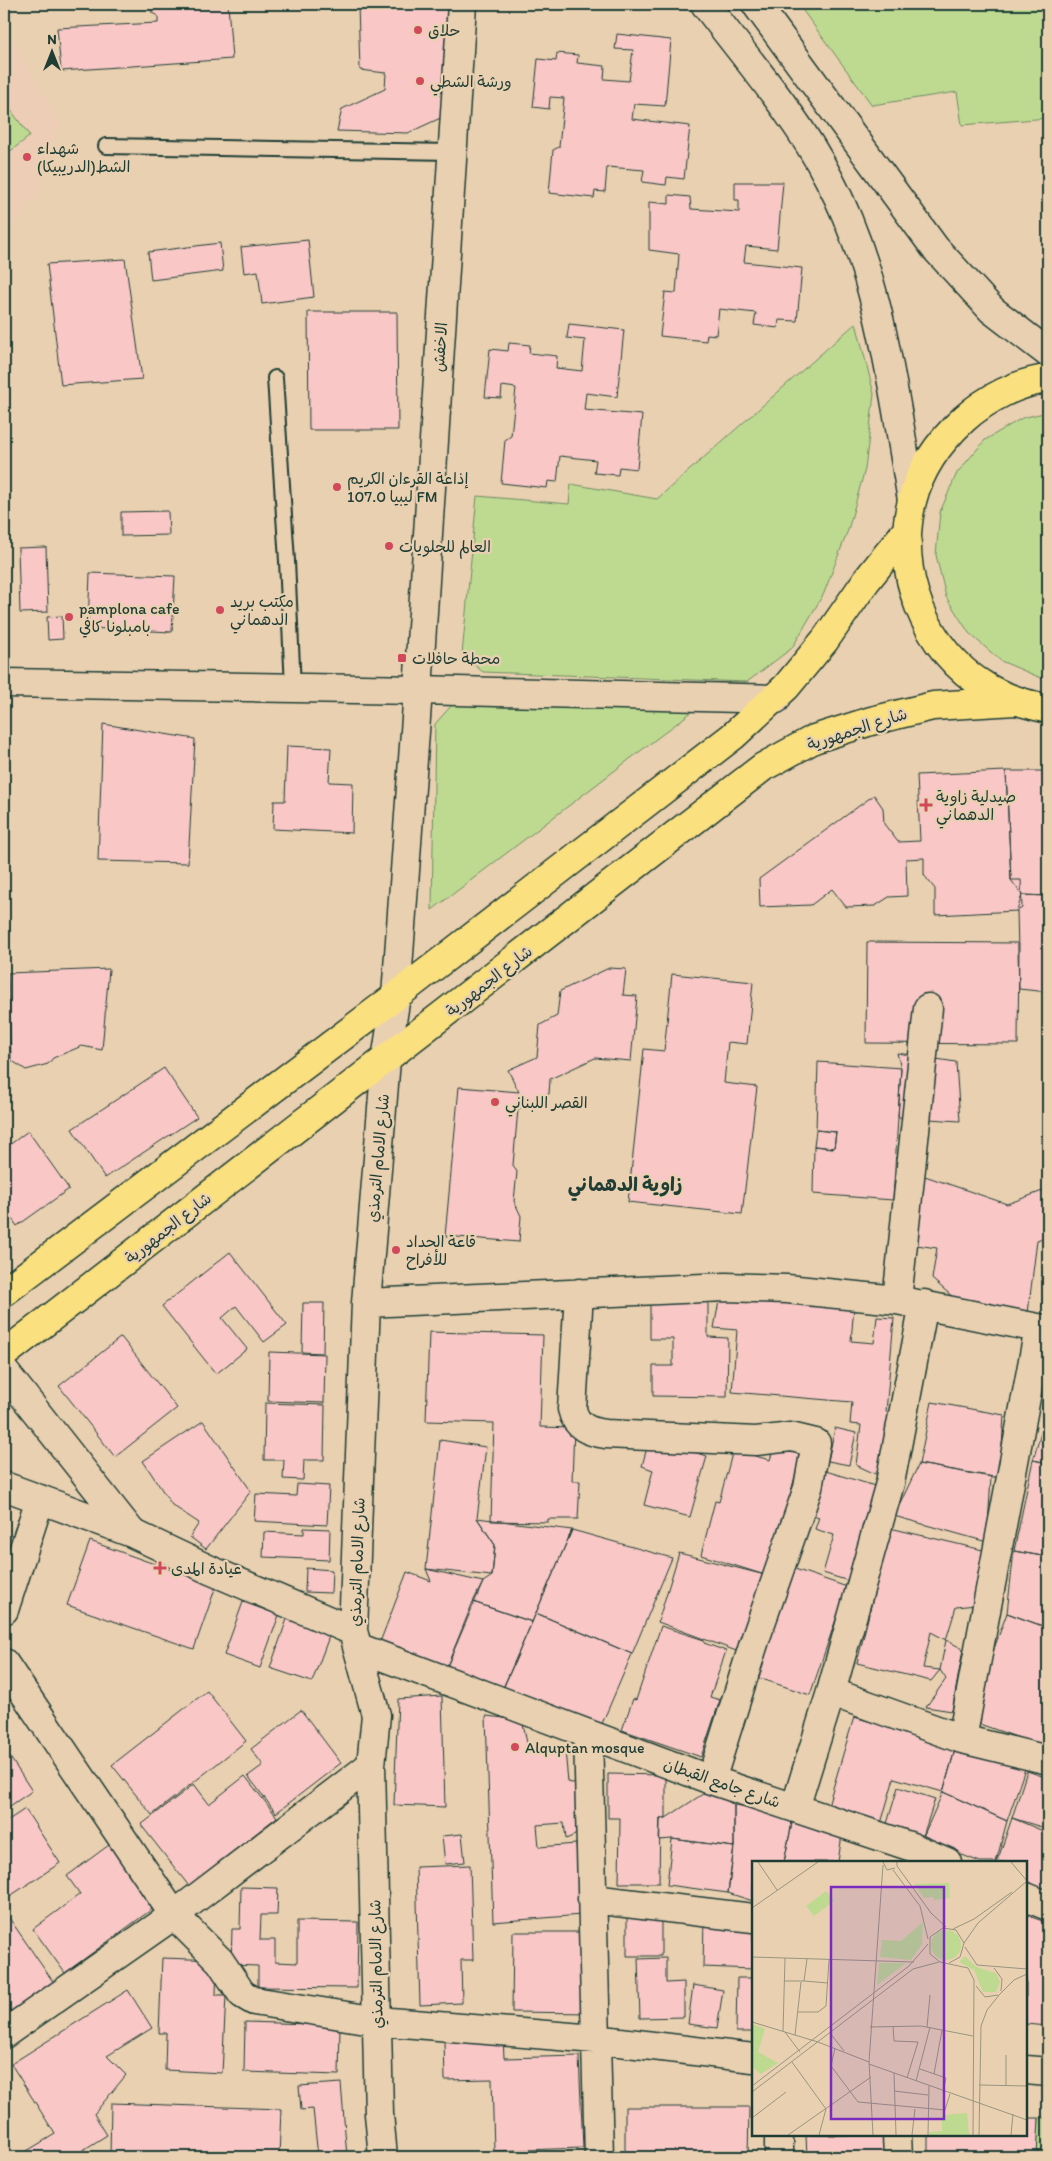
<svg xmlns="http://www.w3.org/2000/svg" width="1052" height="2161" font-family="Itim,'Playpen Sans Arabic',sans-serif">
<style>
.built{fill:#eecdb7}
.green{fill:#beda91;stroke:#6e8c62}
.building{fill:#f8c7c6;stroke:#1f3d34}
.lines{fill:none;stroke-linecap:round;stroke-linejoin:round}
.lane-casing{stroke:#1f3d34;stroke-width:18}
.street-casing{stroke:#1f3d34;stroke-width:31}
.secondary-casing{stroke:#1f3d34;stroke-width:31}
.primary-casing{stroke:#1f3d34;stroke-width:31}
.lane{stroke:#e9d0b1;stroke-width:14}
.street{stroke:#e9d0b1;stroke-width:28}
.secondary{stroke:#e9d0b1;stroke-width:28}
.primary{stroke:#fbe080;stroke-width:28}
.poi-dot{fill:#d1495b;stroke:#e9d0b1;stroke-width:2}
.labels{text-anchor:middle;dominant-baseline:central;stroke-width:4.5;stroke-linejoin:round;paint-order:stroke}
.poi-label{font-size:16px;fill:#1f3d34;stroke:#e9d0b1;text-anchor:start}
.street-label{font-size:16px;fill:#1f3d34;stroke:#e9d0b1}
.quarter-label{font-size:19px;font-weight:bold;fill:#1f3d34;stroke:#e9d0b1}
.inset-road{fill:none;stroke:#98957f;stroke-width:1}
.view{fill:#7b2cbf;fill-opacity:0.15;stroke:#7b2cbf;stroke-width:2.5}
.inset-edge{fill:none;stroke:#1f3d34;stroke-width:2.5}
</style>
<rect width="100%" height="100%" fill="#e9d0b1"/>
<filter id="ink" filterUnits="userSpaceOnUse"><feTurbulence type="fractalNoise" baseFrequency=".02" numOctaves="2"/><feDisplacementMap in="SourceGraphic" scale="10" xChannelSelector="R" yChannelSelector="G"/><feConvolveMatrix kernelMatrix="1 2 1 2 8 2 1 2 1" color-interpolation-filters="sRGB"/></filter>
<g filter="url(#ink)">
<path class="built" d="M4,30L61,122L39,191L4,234Z"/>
<path class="green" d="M798,4H1048V118L962,125L957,92L872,105Z
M4,101L30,136L4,156Z
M856,323L874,394L865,469L848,530L824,593L792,648L747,682L483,672L462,655L477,496L569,504L571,484L657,499Z
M1048,412V678H1041L1001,661L969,633L946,597L936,555L940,512L957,473L985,440L1022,418Z
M468,697L702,704L432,910L435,724L452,705Z
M1039,2118H1048V2157H1037Z"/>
<path class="building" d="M151,4H228L232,59L61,71L57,28L158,23V16L152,13Z
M358,4H453L447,115L408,133L337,131L342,109L385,89L386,73L360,70Z
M617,34L671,40L665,106L634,104L632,119L690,126L684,179L667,177L666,185L642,182L644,170L607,167L605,192L595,191L594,198L549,193L553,150L559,147L564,98L550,97L549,109L533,107L538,59L556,61L557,53L578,55L577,63L605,66L604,79L629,81L633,50L615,49Z
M735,182H783L777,249L746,246L744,262L802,268L797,321L779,320L778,328L754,325L756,313L719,309L716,335L707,334L706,341L660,336L665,292L676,293L679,254L649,250V202L669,204V195L690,197L691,209L739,212V200H735Z
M308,240L314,297L262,304L258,271L244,273L241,247Z
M220,243L223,271L151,280L148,252Z
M125,259L142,379L61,385L47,264Z
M308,312H397L398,430H309Z
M569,324L624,330L617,397L586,393L584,410L642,415L637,469L619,467L618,475L594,473L596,460L560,456L557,482L548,481L547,488L501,483L505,440L511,436L516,388L502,386L501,398L485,397L490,349L508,351L509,343L530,345L529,353L557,356L556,368L582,371L585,340L567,338Z
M168,511L169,535L121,536V512Z
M46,547L48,612L20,613L18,548Z
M90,573L175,576L172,632L88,628Z
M62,616L63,639L48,640L47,617Z
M103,724L195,739L188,863L98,861Z
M287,746L331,748L329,782L353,783L352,833L273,829L274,801H285Z
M1006,771L1011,880H1021L1022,908L1017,911L935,915V889L924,875V858L906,859L907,896L889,897L875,906L846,907L832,889L811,905L760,907L759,879L874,795L883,808L884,824L898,842L920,841L917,775Z
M1006,771H1048V896L1022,895L1011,880Z
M1022,895L1048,896V992L1019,989L1017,911Z
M867,942L1019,943L1018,1044L866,1043Z
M609,968L626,969L623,995L637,996L631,1061L595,1058L550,1079L549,1094L518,1109L513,1165L517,1172L514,1201L521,1216L519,1242L445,1236L459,1087L519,1092L508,1070L537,1057L540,1025L557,1016L560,991Z
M109,969L102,1050L82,1046L53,1058L48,1064L26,1070L11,1060L8,973Z
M672,974L753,982L747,1044L728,1042L724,1083L757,1087L742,1214L628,1202L644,1049L664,1051Z
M897,1053L956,1062L960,1121L898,1117L901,1068Z
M818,1062L901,1068L893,1200L813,1194L814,1146L834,1148L836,1132L816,1130Z
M164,1068L197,1117L105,1178L72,1129Z
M816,1130L836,1132L834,1148L814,1146Z
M28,1131L69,1189L17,1226L4,1207V1149Z
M919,1174L1007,1204L1048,1189V1236L1037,1240L1028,1313L960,1303L932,1279L937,1248L910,1244Z
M230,1252L287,1325L264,1342L236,1306L222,1318L247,1349L216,1374L162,1306Z
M650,1295H708V1337L728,1338L727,1397L653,1396V1366H673V1339H650Z
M720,1296L854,1306L851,1341L874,1343L877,1317L894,1318L886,1412L896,1413L884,1478L856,1465L861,1425L850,1424L852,1402L732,1392L737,1330L714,1328Z
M303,1303H324L323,1353L302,1352Z
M429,1332L543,1335L540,1427L574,1428L572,1481H580L578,1519H548V1522L491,1521L494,1423L426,1421Z
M121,1337L177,1408L115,1457L59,1386Z
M269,1352L325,1354L324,1403L268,1401Z
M932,1402L1004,1415L1000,1478L919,1464Z
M265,1403L325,1405L324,1460H304L303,1480L283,1479L284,1460H264Z
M203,1421L251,1491L206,1549L190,1537L199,1523L172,1505L143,1461Z
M1044,1423H1048V1463L1033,1460Z
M835,1428L856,1433L849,1465L828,1461Z
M440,1440L486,1447L477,1518L495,1545L492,1576L426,1569Z
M649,1440L707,1456L690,1517L644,1505L653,1470L642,1466Z
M775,1443L802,1449L770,1573L765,1575L701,1555L715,1501L719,1502L733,1450L770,1460Z
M1033,1460L1048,1463V1557L1014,1551Z
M919,1464L991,1477L987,1542L894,1516Z
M819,1469L875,1486L862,1527L871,1529L855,1583L823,1573L834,1535L815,1529L819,1517L805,1513Z
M297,1484L329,1486L327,1525L254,1521L256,1494L296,1496Z
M477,1518L572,1530L532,1622L473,1602L483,1582L492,1576L495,1545Z
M304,1528L330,1529L329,1560L263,1557L264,1532L304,1534Z
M890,1528L987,1551L976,1605L956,1607L946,1640L931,1632L923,1668L940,1670L931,1681L857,1663Z
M572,1530L672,1558L632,1654L536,1613Z
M90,1541L216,1586L194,1649L67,1605Z
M1014,1551L1048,1557V1628L1007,1613Z
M679,1553L765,1575L739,1652L658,1622Z
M306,1568L332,1570L331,1593L305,1592Z
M792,1568L847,1587L810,1695L756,1677Z
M426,1569L483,1582L443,1676L377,1650L407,1572L431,1581Z
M243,1602L279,1615L260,1668L224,1655Z
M473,1602L532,1622L499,1697L443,1676Z
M536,1613L632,1654L598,1733L502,1691Z
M1007,1613L1048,1628V1748L968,1720Z
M287,1619L330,1634L312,1682L270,1668Z
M661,1626L704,1640V1643L726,1651L710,1697L720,1700L701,1757L622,1730L633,1699L636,1700Z
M946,1640L963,1649L952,1711L926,1707L946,1679L940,1670Z
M207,1691L246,1741L152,1815L112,1765Z
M442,1696L445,1807L394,1805L398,1699Z
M301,1710L341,1763L276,1813L248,1776L263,1765L251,1749Z
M486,1716L522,1720L529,1752L565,1750L568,1782L576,1784L577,1834L566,1839L564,1823L537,1825L539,1847L576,1844L581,1915L493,1922Z
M854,1717L956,1746L943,1792L894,1778L880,1827L826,1812Z
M956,1746L1026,1766L1007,1821L943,1792Z
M4,1748L32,1791L4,1810Z
M1027,1771L1048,1778V1829L1012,1818Z
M608,1774L666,1775V1818H660L659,1883H619L620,1818H608Z
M245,1776L277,1817L189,1886L141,1825L194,1784L209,1804Z
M898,1787L935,1799L922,1839L886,1827Z
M709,1790L734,1805V1847L672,1839L659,1840L660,1818H666Z
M943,1792L1007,1821L996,1862H980L922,1839Z
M734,1805L794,1813L784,1862H753V1901L728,1893L734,1847Z
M25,1809L60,1863L4,1900V1823Z
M794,1813L843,1827L838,1862H784Z
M1012,1818L1048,1833V1871L1044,1889L1026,1881V1862H997Z
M462,1834L465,1862L445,1864L442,1836Z
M672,1839L734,1847L728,1893L667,1885Z
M113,1842L159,1904L65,1973L33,1929L80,1894L67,1876Z
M470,1865L473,1960H461L462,2003L420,2005L416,1867Z
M241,1887L278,1888L277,1915H261L260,1940H275V1962L297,1963V1921L358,1922L357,1988L258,1987V1966L231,1965L232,1929H240Z
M627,1907H661V1956H627Z
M7,1915L54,1983L4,2017V1917Z
M1026,1915L1048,1923V2026L1026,2024Z
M704,1919L753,1920V1969L703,1967Z
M513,1932H582L592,2013L512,2012Z
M162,1958L217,1960L216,1995H226L222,2073L165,2070L166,2033H159Z
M666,1958V1983L684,1982V2017L640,2018L638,1959Z
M737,1978H753V2032H736Z
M693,1985L723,1990L717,2028L688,2024Z
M128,1990L152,2028L107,2056L126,2075L94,2114L107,2135L72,2157H17L55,2134L11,2064Z
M245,2022L340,2025L339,2075L244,2072Z
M503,2038L504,2058L579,2056L583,2148L494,2151L492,2079L445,2080L444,2040Z
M341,2083L347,2157H318L313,2109L301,2110L299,2086Z
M111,2103L281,2109L279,2157H110Z
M625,2107H749L748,2157H625Z
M1026,2118H1039L1037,2157H928V2135H1026Z
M806,2135H885L887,2157H807Z
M564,2153L565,2157H486L492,2155Z"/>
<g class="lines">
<g class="lane-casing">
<path id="lane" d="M106,146L452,152
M275,378L287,561L293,687"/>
</g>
<g class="street-casing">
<path id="street" d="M579,1293L572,1409C576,1427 589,1432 606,1434L756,1441L791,1437L816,1443L808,1488L755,1640L711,1780
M897,1300L928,1008
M366,1303L726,1287L787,1289L897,1300L1048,1330
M4,1371L132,1533
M4,1486L132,1533L210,1570L353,1631
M4,1610L40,1499
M357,1647L711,1780L912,1847L947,1862
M4,1663L174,1915L220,1961L242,1994L254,2001L378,2021L595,2039L753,2058
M831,1692L962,1739L1048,1760
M588,1734L599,2157
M962,1739L1039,1328
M795,1808L831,1692L890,1483L924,1304
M1026,1897L1048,1906
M592,1899L753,1918
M4,2034L174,1915L371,1765
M1026,2070L1048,2072
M897,2135L898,2157
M383,2157L379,2114L371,1765L376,1715L353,1631L366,1303L386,1060L396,996L418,690L462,4
M779,2157V2135"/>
</g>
<g class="secondary-casing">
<path id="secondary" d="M705,4C748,61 797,116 829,179C881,277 893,392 912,500
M756,4L935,248L992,310L1048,353
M4,683L418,690L776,699"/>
</g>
<g class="primary-casing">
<path id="primary" d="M1048,379C1018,382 986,399 964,419C940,441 920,469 912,501C894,571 924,651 988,688C1007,699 1027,704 1048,709
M4,1292L396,996L733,736L786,687L825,640L866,581L907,530
M4,1354L763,767L814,739L871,721L933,706L1015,701"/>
</g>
<use href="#lane" class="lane"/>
<use href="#street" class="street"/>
<use href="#secondary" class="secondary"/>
<use href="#primary" class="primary"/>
</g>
</g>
<g class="poi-dot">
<circle cx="418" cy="30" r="5"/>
<circle cx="420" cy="81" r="5"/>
<circle cx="27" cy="157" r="5"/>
<circle cx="337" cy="487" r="5"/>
<circle cx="389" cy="546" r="5"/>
<circle cx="220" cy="610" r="5"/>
<circle cx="69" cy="617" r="5"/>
<rect x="397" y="653" width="10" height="10" rx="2.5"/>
<path d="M923.5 797.5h5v5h5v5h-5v5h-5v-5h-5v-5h5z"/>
<circle cx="495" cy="1102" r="5"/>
<circle cx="396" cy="1250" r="5"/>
<path d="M157.5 1560.5h5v5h5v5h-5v5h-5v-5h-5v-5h5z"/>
<circle cx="515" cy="1747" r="5"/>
</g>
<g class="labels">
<g class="poi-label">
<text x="428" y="30">حلاق</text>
<text x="430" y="81">ورشة الشطي</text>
<text x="37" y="148">شهداء<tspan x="37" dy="18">الشط(الدريبيكا)</tspan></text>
<text x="347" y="478">إذاعة القرءان الكريم<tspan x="347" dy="18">ليبيا 107.0 FM</tspan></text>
<text x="399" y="546">العالم للحلويات</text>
<text x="230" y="601">مكتب بريد<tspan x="230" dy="18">الدهماني</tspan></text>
<text x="79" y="608">pamplona cafe<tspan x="79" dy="18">بامبلونا كافي</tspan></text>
<text x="412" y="658">محطة حافلات</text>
<text x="936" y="796">صيدلية زاوية<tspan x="936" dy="18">الدهماني</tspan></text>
<text x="505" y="1102">القصر اللبناني</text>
<text x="406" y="1241">قاعة الحداد<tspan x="406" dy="18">للأفراح</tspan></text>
<text x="171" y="1568">عيادة المدى</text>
<text x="525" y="1747">Alquptan mosque</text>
</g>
<g class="street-label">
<text transform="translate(440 347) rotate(-86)">الاخفش</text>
<text transform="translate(857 729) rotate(-18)">شارع الجمهورية</text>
<text transform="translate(489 981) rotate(-38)">شارع الجمهورية</text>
<text transform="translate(378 1158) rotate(-85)">شارع الامام الترمذي</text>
<text transform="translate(168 1228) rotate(-38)">شارع الجمهورية</text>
<text transform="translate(357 1562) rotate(-88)">شارع الامام الترمذي</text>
<text transform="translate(722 1783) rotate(19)">شارع جامع القبطان</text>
<text transform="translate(376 1964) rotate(-91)">شارع الامام الترمذي</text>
</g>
<g class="quarter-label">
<text x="625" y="1184">زاوية الدهماني</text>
</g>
</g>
<g transform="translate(752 1861)">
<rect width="275" height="275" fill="#e9d0b1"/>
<path d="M197,22L198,37L182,39L181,36L172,37L162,23ZM74,30L82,40L62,55L54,45ZM171,61L170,83L159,99L128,96L130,79L149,80ZM179 84a15 15 0 1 1 30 0a15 15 0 1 1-30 0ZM213,95L224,106L244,112L248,121L244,131H231L222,109L207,101ZM127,102H154L125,124ZM0,163L13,168L6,191L26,202L9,213L0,206ZM215,252L217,274H177V271L190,270V254Z" fill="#beda91"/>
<path class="inset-road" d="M6,1L25,29M131,1L135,9L143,7M145,1V5L179,52L194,66M259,1L275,20M141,9L168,45L176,78M0,47L66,1M201,68L222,58L260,31M212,82L226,62L275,20M213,86L225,104L275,108M0,96L162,101M197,102L208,96L212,82L204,69L191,67L178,76V93L188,101L216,107L222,119L221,274M242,107L250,118L249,130M32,120H52L55,98M52,120L76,122M224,125L233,136L246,134M46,151H66L74,145L77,99M0,161L66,181L117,201M141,165L142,180L166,181L155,217M118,166L169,165L221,175M175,166L178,134M31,170L33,97M33,171L48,191M78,172L92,190M43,174L49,121M83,187L79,205L106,241L193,249L198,233M254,194V225M40,201L74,248L67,274M117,203L275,259M168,208L194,217L191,231M142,212L144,274M182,213L190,169M164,220L178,166M227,224L275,225M0,225L157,105L176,83M142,230L176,234M0,231L161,108L187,101M0,257L34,231M36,274L119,216M121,274L117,201L131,4M160,274L163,248M176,274L177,225M227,274L229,165L235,149L248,133L262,119L275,113M259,274L261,253"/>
<path class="view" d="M79,26H192V258H79Z"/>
<rect width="275" height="275" class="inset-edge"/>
</g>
<rect width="1052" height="2161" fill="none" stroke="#e9d0b1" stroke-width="20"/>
<rect x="10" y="10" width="1032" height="2141" fill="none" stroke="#1f3d34" stroke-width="2" filter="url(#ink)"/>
<g transform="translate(52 52)" stroke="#e9d0b1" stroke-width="4" paint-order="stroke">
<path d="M0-4L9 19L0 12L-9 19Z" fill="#1f3d34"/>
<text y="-8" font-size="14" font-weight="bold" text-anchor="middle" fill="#1f3d34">N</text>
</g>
</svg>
